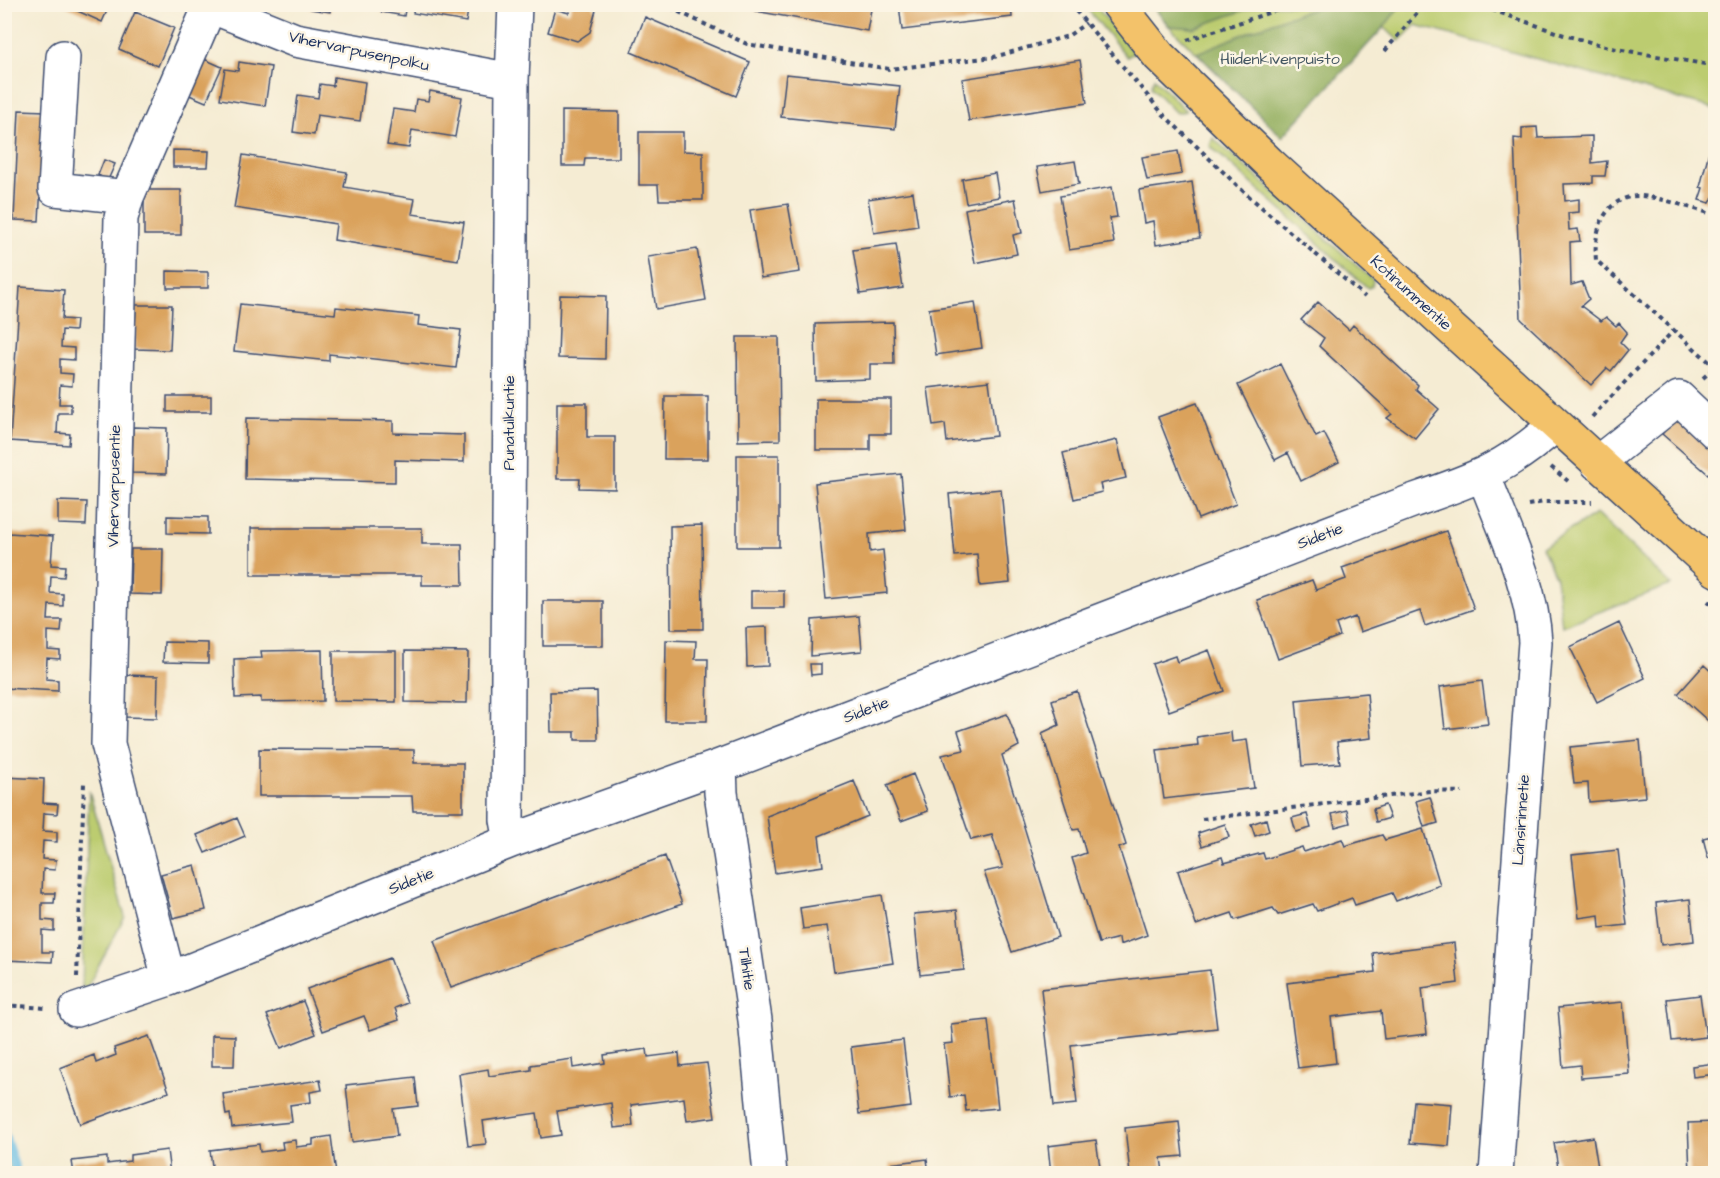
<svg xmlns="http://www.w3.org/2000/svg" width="1720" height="1178" font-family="'Architects Daughter',sans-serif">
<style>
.green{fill:#bccc6f;stroke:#6c7e66;stroke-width:1.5}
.forest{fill:#95b062;stroke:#587060;stroke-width:1.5}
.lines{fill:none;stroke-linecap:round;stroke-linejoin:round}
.stream{stroke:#69bee5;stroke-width:9}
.building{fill:#daa25c}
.minor-casing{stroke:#3c4b70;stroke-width:36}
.major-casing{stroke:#3c4b70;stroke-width:36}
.path{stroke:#3c4b70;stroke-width:4;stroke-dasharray:4.5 4.5;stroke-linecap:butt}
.minor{stroke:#fff;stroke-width:33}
.major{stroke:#f3c26a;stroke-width:33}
.labels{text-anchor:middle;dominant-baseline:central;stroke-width:5;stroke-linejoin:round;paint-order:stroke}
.street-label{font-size:16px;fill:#1b2f5e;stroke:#fcf5e5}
.park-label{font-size:16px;fill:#435662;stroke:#fcf5e5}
</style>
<rect width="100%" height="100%" fill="#fcf5e5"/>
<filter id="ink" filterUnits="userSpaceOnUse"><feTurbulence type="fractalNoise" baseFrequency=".0167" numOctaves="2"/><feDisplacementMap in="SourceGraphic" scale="12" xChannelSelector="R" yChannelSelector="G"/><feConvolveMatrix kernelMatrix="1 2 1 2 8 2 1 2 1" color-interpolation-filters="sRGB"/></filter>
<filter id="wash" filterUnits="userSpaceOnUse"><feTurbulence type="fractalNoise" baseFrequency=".008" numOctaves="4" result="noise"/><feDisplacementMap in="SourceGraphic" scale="24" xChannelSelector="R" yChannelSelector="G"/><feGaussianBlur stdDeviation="1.35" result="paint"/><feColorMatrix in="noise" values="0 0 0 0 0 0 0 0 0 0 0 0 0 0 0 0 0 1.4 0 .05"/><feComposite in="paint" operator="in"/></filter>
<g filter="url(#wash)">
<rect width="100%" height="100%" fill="#f5ecd3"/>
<path class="green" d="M1084,5H1095L1134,53L1127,57Z
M1152,5H1715V109L1416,25L1399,41L1384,27L1282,137L1169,26Z
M1154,78L1186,111L1176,113L1151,87Z
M1213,138L1373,280L1372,286L1368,288L1210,146Z
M1596,514L1671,585L1562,626L1556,578L1542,547Z
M89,791L125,917L86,989L82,986Z
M4,1126H5L20,1173H5Z"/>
<path class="forest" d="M1331,4L1401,5L1384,27L1282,137L1197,53L1283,18Z
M1152,5H1259L1194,28L1169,26Z"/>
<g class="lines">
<path class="stream" d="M4,1134L17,1174"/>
</g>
<g id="blocks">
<path class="building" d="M62,4H110L102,22Z
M311,4H331L330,12L311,9Z
M383,4H406L404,16L381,12Z
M414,4H469L466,22L413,13Z
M572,4H592L596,10L590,32L577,41L548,32L555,9L569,13Z
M756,4H872L867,31L755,11Z
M899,4H1011L1012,17L902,30Z
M135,12L174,28L158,66L119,49Z
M645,17L750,62L736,96L631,52Z
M204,59L222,67L206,102L187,94Z
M1080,60L1087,103L969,121L962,79Z
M239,62L271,67L265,106L220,99L225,69L238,71Z
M786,74L900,86L895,129L781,117Z
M334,77L365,82L360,121L317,115L314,135L293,132L298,95L318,98L320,84L333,86Z
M430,91L462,97L455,137L412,130L409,148L387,145L393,109L414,112L416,99L428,101Z
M19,110L45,111L39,221L14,220Z
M562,111L619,112V158H585L584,166H562Z
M1537,127L1538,138L1592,136V163L1607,161L1605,176H1593V183L1564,184L1565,201L1579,199V212L1568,213L1569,230L1578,229L1580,241L1570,242L1571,285L1582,282L1589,299L1581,306L1601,321L1606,317L1616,326L1619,323L1627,332L1620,342L1628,350L1611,371L1607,368L1591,385L1521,319L1514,138L1522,139V128Z
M639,132H683V151L703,152V200H659L658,185H639Z
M1712,140L1716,141V192L1710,203L1699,200L1703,188L1700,187Z
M173,150L209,151L208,167H173Z
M1178,151L1182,174L1147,180L1142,157Z
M243,155L347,172L344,187L415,199L412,214L464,222L458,260L334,240L336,224L234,208Z
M104,160L115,164L108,180L98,175Z
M1075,161L1079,184L1042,191L1037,167Z
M995,173L999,197L966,203L962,179Z
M1192,182L1200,238L1156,245L1153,221L1144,223L1139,190Z
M1112,187L1117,217L1110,218L1114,243L1069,250L1060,196Z
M144,190H181V235H144Z
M913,192L918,226L874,233L868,199Z
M1015,199L1022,233L1013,235L1017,254L975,263L965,209Z
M788,204L800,272L761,278L750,210Z
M896,244L903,288L860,294L853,250Z
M697,249L706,300L656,309L648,257Z
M167,271L208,272V288H167Z
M20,287L64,290L62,319L76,320L75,331L62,330L61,347L74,348V360L60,359V373L73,374L72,386L60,385L59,404H71V413H58L57,433L70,434L69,445L10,441Z
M560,295L606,296L605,359L558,358Z
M975,302L982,348L936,355L929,309Z
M1318,302L1349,330L1353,325L1418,385L1416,389L1439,409L1415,438L1387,418L1392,414L1319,346L1324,338L1301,320Z
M240,304L335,314L336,307L419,316L418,325L461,330L456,368L329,354V361L234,351Z
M136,305H172L170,350L134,349Z
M893,322L894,364H870V379L816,381L815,324Z
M737,337H779L780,440L738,441Z
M1280,364L1316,437L1324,433L1339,462L1301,481L1288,453L1275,460L1238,385Z
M989,381L996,436L947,442L945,424L933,426L928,388Z
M167,396H211V412H167Z
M665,396H708V459H664Z
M816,399H891V434H870V450H816Z
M557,403H587V437H615V489L579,488L580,479H557Z
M1197,403L1236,504L1198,519L1158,417Z
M246,418L393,421V433L464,435V462L395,460V482L245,479Z
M1676,418L1716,453V466L1708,474L1662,434Z
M133,427L167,428L166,474L132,473Z
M1117,440L1126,478L1100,484L1102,492L1074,499L1063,453Z
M737,455H779V547H737Z
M901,474L906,530L869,534L870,552L883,550L887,593L826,599L815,483Z
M1001,489L1010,583L980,586L977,554L955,556L949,494Z
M58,501L87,502L86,525L58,524Z
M167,516L208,517V534L167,533Z
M702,525L703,629H671L670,526Z
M251,528H422V544H462L463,585H422V575H251Z
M1446,531L1474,609L1425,626L1420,611L1360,632L1355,617L1336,624L1340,636L1278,659L1257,600L1312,580L1316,590L1346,579L1342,568Z
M9,533L53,536L51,565L65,566L64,577L51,576L50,593L63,594V606L49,605L48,620H62L61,632L48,631V650L60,651V659L47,658L46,679L58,680V691L4,688V605Z
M131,549H163L162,595L130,594Z
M751,591H784V608H751Z
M543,601H603V646H543Z
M859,616L862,651L811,656L812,620Z
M1619,623L1645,678L1597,702L1570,647Z
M767,627L768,666L747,667L746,628Z
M666,640L696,641L695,659H708L707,721H665Z
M164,642L208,643V663L163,662Z
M322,650L323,701L261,702V697L235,698L234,659L262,658L261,651Z
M1209,650L1224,691L1169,711L1152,664L1175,656L1177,662Z
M333,651H396V702L333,701Z
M405,651L468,652L467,703L405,702Z
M810,664H821V674L811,675Z
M1704,665L1716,676V728L1678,694Z
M126,675L158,676L157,718L125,717Z
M1482,681L1488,724L1445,729L1440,687Z
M597,691L598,740H575V732H551L550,692Z
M1077,691L1126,845L1119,848L1147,935L1120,945L1119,938L1099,943L1072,858L1086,853L1079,829L1073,830L1042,733L1059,725L1052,700Z
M1367,693L1371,738L1337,742L1340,763L1302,766L1296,700Z
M1007,714L1019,746L1002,755L1058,937L1012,952L984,872L1003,868L992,835L971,840L942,755L964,750L958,731Z
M1231,732L1232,742L1247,740L1254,788L1164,799L1157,750L1198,745L1197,737Z
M1640,740L1645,797L1589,802L1588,783L1574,784L1570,747Z
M259,749L414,750V763H463V811H413L412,796H259Z
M913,774L928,811L901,821L887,785Z
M4,777L44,779L43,803L58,804L57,814L44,813L43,831L57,832V842L43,841L42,859L56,860L55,870L43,869L42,893H55L54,903H42V920L54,921V931L42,930V952H53L52,962L4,960Z
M854,781L868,816L819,836L823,866L775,873L767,816Z
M1430,797L1438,823L1424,827L1416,801Z
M1385,805L1390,818L1376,822L1373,809Z
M1347,810L1350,823L1335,827L1332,814Z
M1307,814L1311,828L1296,832L1292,818Z
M237,818L245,836L205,853L197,835Z
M1266,819L1269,831L1255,836L1251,824Z
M1225,824L1229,837L1202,846L1198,833Z
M1423,829L1440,885L1396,901L1392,893L1355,905L1352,898L1317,911L1313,904L1278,915L1273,908L1235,920L1232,913L1196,925L1178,871L1222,857L1224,863L1263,853L1265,859L1302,847L1304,852L1342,839L1345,846L1382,835L1385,840Z
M1716,835V857L1708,858L1703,838Z
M1618,850L1627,925L1600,928L1599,915L1579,918L1572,855Z
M665,856L682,904L451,988L434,941Z
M195,865L206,910L173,918L161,874Z
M882,895L893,963L834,972L827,926L803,929L800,908Z
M1690,899L1694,941L1661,945L1656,903Z
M957,910L964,970L920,975L914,914Z
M1454,943L1458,983L1422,988L1427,1034L1384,1039L1381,1011L1331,1017L1336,1063L1298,1068L1287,983L1375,972L1373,953Z
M390,958L407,1003L395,1008L399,1020L370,1030L364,1016L323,1031L307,989Z
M1210,970L1217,1028L1071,1045L1077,1104L1054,1106L1041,989Z
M1700,995L1706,1037L1672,1041L1667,999Z
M303,1001L316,1034L281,1048L267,1015Z
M1623,1002L1629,1074L1581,1078L1580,1065L1563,1067L1558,1008Z
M988,1020L998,1108L966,1111L964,1095L950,1097L944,1044L953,1043L951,1024Z
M212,1035L235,1036L234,1066H212Z
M149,1036L169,1092L80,1124L60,1068L94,1055L96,1063L116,1055L114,1048Z
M903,1040L911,1107L859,1114L851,1047Z
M647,1049L648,1057L679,1053L680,1066L707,1063L715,1117L687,1121L684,1098L631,1105L633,1126L614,1128L611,1103L557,1111L561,1135L541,1138L537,1113L483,1121L486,1144L468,1146L459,1074L488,1069L489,1076L531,1070V1065L572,1059L573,1068L605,1063L604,1055Z
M1716,1063V1074L1693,1077L1692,1066Z
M415,1077L418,1106L393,1109L397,1136L352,1142L346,1085Z
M320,1080L322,1090L310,1092L311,1102L290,1105L292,1122L232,1128L230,1114L226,1115L223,1094Z
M1414,1101L1452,1104L1449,1146L1410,1143Z
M1179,1122L1183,1156L1161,1158L1163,1172L1130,1174L1125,1128Z
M1716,1122V1174H1690L1688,1123Z
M331,1136L336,1174H213L210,1150L259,1144L260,1152L283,1149L282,1142L295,1140L296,1147L313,1145V1139Z
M1593,1137L1599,1174H1559L1554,1143Z
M1096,1140L1101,1174H1051L1048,1146Z
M167,1150L170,1174H74L72,1161L107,1157V1164L130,1161V1155Z
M927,1159L929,1174H891L890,1164Z"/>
</g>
</g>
<g filter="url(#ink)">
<use href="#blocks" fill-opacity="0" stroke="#3c4b70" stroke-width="1.5"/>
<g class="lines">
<g class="minor-casing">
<path id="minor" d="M210,6L295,40L512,80
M63,57L55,189L127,197
M1597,463L1679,398L1716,433
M1484,476C1504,530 1532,584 1535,642L1496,1174
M720,766L721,793L755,1020L770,1174
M511,841L507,820L512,80L515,4
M169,979L108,744L121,218L127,197L210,6L208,4
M76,1010L169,979L511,841L720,766L1412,501C1473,480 1506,469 1555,425"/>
</g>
<g class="major-casing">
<path id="major" d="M1118,4L1159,56L1269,163L1716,570"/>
</g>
<path class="path" d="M662,4L747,44L889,69L994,57L1068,36L1086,23
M1070,4L1163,114L1243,191L1365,297
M1475,4L1564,35L1616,49L1716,66
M1187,40L1295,4
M1385,51L1424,4
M1716,215C1696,210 1658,196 1639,196C1605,196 1593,231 1596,260L1716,368
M1703,378L1715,367
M1592,417L1674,330
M1551,467L1568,481
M1528,505L1544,502H1592
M1708,601L1716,608
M1202,819L1430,791L1462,792
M77,977L84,783
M4,1005L46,1008"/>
<use href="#minor" class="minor"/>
<use href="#major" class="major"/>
</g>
</g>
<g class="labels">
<g class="street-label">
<text transform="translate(359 51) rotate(12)">Vihervarpusenpolku</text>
<text transform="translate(1411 293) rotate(42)">Kotinummentie</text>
<text transform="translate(509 423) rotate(-90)">Punatulkuntie</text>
<text transform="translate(114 486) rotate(-89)">Vihervarpusentie</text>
<text transform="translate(1320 536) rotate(-21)">Sidetie</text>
<text transform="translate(866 710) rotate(-21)">Sidetie</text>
<text transform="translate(1521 820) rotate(-86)">Länsirinnetie</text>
<text transform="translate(411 881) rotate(-22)">Sidetie</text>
<text transform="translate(747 969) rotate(82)">Tilhitie</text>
</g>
<g class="park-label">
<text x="1280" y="59">Hiidenkivenpuisto</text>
</g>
</g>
<rect width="1720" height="1178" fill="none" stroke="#fcf5e5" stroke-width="24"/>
</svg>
